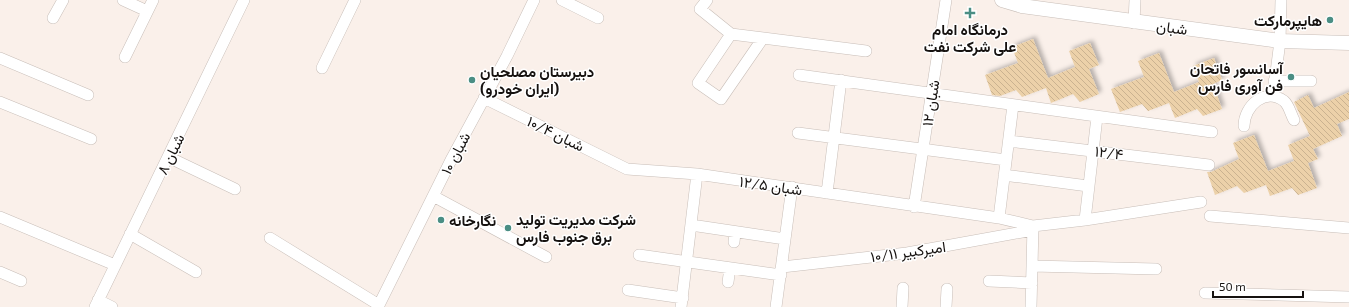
<svg xmlns="http://www.w3.org/2000/svg" width="1349" height="307" font-family="'Exo 2',Vazirmatn,sans-serif">
<style>
.building{fill:url(#building-back-hatch);filter:url(#shadow)}
.lines{fill:none;stroke-linecap:round;stroke-linejoin:round}
.minor-casing{stroke:#c8beb8;stroke-width:12}
.tertiary-casing{stroke:#c8beb8;stroke-width:15}
.minor{stroke:#fff;stroke-width:11}
.tertiary{stroke:#fff;stroke-width:14}
.poi-dot{fill:#4a8e84;stroke:#fff;stroke-width:1.5}
.labels{text-anchor:middle;dominant-baseline:central;stroke-width:3;stroke-linejoin:round;paint-order:stroke}
.poi-label{font-size:15px;font-weight:bold;fill:#161210;stroke:#fff;text-anchor:start}
.street-label{font-size:15px;fill:#161210;stroke:#fff}
</style>
<defs>
<pattern id="building-back-hatch" width="6" height="6" patternUnits="userSpaceOnUse"><rect width="6" height="6" fill="#ecd1a9"/><path d="M-1 5l2 2M0 0l6 6M5-1l2 2" fill="none" stroke="#cab290"/></pattern>
<filter id="shadow"><feDropShadow dx="3" dy="-3" stdDeviation="2" flood-color="#0004"/></filter>
</defs>
<rect width="100%" height="100%" fill="#faf0ea"/>
<path class="building" d="M1033,39L1048,78L1075,67L1069,51L1090,43L1099,65L1089,69L1099,94L1080,102L1073,94L1051,103L1046,88L1022,97L1016,90L1000,96L992,95L985,75L1018,63L1012,47Z
M1159,53L1174,92L1199,82L1193,66L1214,58L1222,80L1213,84L1222,109L1203,116L1197,109L1175,118L1169,103L1148,111L1142,104L1120,112L1111,89L1144,77L1138,61Z
M1349,92V119L1337,124L1342,136L1313,149L1318,159L1308,163L1317,188L1298,195L1292,188L1270,196L1266,185L1244,193L1237,186L1215,195L1207,172H1211L1239,159L1233,143L1254,135L1268,171L1294,161L1288,145L1310,136L1294,102L1308,95L1314,108Z"/>
<g class="lines">
<g class="minor-casing">
<path id="minor" d="M123,0L147,11
M562,0L598,18
M707,0L700,9L731,34L866,51
M53,18L63,0
M1134,23L1135,0
M731,34L698,83L721,99L763,38
M125,57L153,0
M0,58L88,95
M322,68L355,0
M799,75L1212,132
M1274,81H1311
M1273,96L1280,41L1281,0
M484,98L627,169L697,174L999,218L1033,226L1085,220L1201,202
M0,102L91,139
M1244,126C1244,106 1265,87 1284,101C1289,105 1291,115 1294,120
M798,133L1006,160
M1009,141L1209,165
M168,157L235,189
M1004,175L1088,186
M827,193L841,80
M433,196L546,257
M914,207L946,0
M1210,216L1349,228
M0,217L115,265
M999,218L1013,105
M1085,220L1097,117
M691,225L785,239
M130,234L196,272
M270,238L379,305
M734,242L735,232
M639,255L781,275
M1032,266L1156,269
M782,267L907,253L1033,230
M0,272L21,281
M989,281L1032,283
M728,282L730,268
M628,290L683,298
M1205,293L1349,297
M98,300L112,307
M95,307L244,0
M378,307L452,158L507,56L534,0
M681,307L697,174
M776,307L792,187
M902,307L903,288
M946,307L947,289
M1031,307L1033,226"/>
</g>
<g class="tertiary-casing">
<path id="tertiary" d="M1002,0L1022,6L1280,41L1349,43"/>
</g>
<use href="#minor" class="minor"/>
<use href="#tertiary" class="tertiary"/>
</g>
<g class="poi-dot">
<path d="M968 7h4v4h4v4h-4v4h-4v-4h-4v-4h4z"/>
<circle cx="1330" cy="20" r="4"/>
<circle cx="1291" cy="77" r="4"/>
<circle cx="472" cy="80" r="4"/>
<circle cx="441" cy="220" r="4"/>
<circle cx="508" cy="228" r="4"/>
</g>
<g class="labels">
<g class="poi-label">
<text x="1322" y="20" text-anchor="end">هایپرمارکت</text>
<text x="970" y="29" text-anchor="middle">درمانگاه امام<tspan x="970" dy="17">علی شرکت نفت</tspan></text>
<text x="1283" y="68" text-anchor="end">آسانسور فاتحان<tspan x="1283" dy="17">فن آوری فارس</tspan></text>
<text x="480" y="71">دبیرستان مصلحیان<tspan x="480" dy="17">(ایران خودرو)</tspan></text>
<text x="516" y="219">شرکت مدیریت تولید<tspan x="516" dy="17">برق جنوب فارس</tspan></text>
<text x="449" y="220">نگارخانه</text>
</g>
<g class="street-label">
<text transform="translate(1172 27) rotate(7)">شبان</text>
<text transform="translate(930 103) rotate(-81)">۱۲ شبان</text>
<text transform="translate(556 133) rotate(26)">۱۰/۴ شبان</text>
<text transform="translate(1109 152) rotate(7)">۱۲/۴</text>
<text transform="translate(455 153) rotate(-62)">۱۰ شبان</text>
<text transform="translate(170 154) rotate(-64)">۸ شبان</text>
<text transform="translate(771 185) rotate(8)">۱۲/۵ شبان</text>
<text transform="translate(908 251) rotate(-8)">۱۰/۱۱ امیرکبیر</text>
</g>
</g>
<path d="M1213 291v6h90v-6" fill="none" stroke="#161210" stroke-width="2"/>
<text x="1219" y="291" font-size="12" fill="#161210" stroke="#ffffff" stroke-width="3" paint-order="stroke">50 m</text>
</svg>
